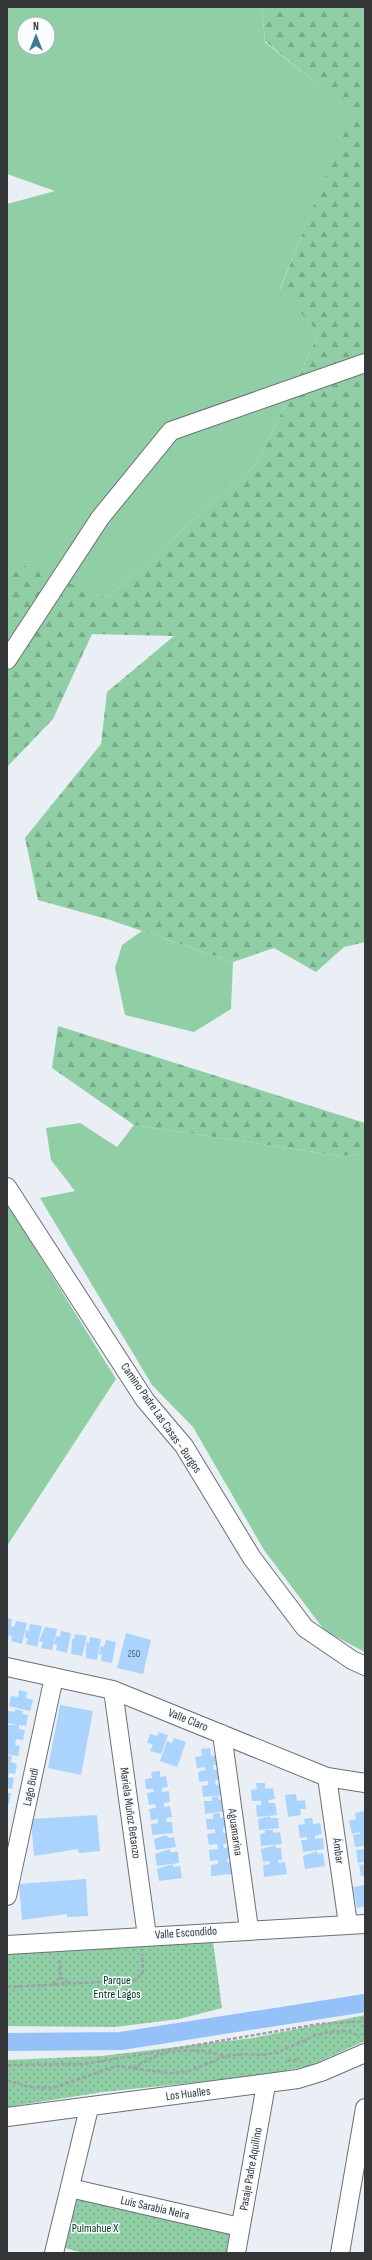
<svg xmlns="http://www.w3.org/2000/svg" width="372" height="2260" font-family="'Sofia Sans Condensed',sans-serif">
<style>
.green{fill:#90cfa6;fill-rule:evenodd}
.forest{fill:url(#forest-firs)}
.park{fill:url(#park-dots)}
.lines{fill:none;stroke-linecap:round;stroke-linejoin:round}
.canal{stroke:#95c1f9;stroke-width:18}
.building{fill:#aad3fe}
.minor-casing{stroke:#6c7075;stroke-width:20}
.path{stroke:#9da2a6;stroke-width:2.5;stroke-dasharray:4 2;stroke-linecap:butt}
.minor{stroke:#fff;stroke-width:18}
.labels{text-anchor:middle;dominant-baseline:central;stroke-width:3;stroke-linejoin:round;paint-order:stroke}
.number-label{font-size:10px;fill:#525d6a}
.street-label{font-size:12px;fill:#343638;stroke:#f8fcff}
.park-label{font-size:12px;fill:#003519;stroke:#f8fcff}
</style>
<defs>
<pattern id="forest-firs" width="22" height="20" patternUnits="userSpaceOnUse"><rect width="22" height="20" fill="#90cfa6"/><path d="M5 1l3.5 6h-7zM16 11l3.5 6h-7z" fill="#76a988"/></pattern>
<pattern id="park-dots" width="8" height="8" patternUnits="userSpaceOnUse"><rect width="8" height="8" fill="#90cfa6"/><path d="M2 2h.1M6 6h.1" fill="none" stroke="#76a988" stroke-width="1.8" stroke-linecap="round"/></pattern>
</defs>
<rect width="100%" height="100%" fill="#e9eff4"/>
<path class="green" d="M7,7H262L265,42L352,112L280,289L319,333L258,462L107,598L7,561V204L55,191L7,174ZM24,24H48V48H24Z
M142,931L233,962L231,1009L194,1032L125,1015L115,968L122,945Z
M80,1123L117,1147L134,1125L341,1156L365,1154V1652L325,1631L264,1550L193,1427L152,1385L40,1198L75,1191L51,1160L46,1128Z
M7,1203L116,1379L7,1546Z"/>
<path class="forest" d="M262,7H365V942L344,947L316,972L274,948L233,962L110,920L38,900L25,838L101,744L107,692L174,636L92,634L53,719L7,767V559L107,598L258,462L319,333L280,290L351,112L265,41Z
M58,1026L365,1123V1154L341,1156L134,1125L52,1068Z"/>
<path class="park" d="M213,1942L222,2008L179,2019L115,2027L7,2026V1954Z
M365,2015V2041L309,2066L259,2076L103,2092L7,2107V2060L101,2056L253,2038Z
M77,2198L230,2234L227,2253H83L65,2248Z"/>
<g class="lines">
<path class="canal" d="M7,2042L121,2041L365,2003"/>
</g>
<path class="building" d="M7,1618L12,1619L8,1640H7Z
M16,1621L27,1623L22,1644L11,1641L12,1636L9,1635L11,1626L14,1627Z
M30,1624L42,1626L37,1647L26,1644L28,1638H25L26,1630L29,1631Z
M45,1627L57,1629L52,1650L41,1648L43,1642L39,1641Z
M61,1631L71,1633L67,1653L56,1650L57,1645L54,1644L56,1636L60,1637Z
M126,1633L151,1640L143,1674L117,1668Z
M75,1634L87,1636L82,1656L71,1654L72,1639H74Z
M90,1637L101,1639L97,1660L86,1658V1642L89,1643Z
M106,1640L116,1642L112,1663L101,1661L102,1655L99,1654L101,1646L104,1647Z
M19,1690L27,1692L26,1698L33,1700L30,1711L9,1706L11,1696L18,1697Z
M60,1705L93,1711L81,1775L48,1768Z
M15,1709L23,1711L22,1714L28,1715L26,1726L19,1725V1729L25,1730L23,1740L16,1739L15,1745L20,1746L18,1756L7,1754V1725H17L7,1723V1716L8,1711L15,1712Z
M159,1732L168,1735L161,1754L150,1751L153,1744L147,1743L150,1734L157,1736Z
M174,1738L186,1742L177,1767L160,1761L167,1741L172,1743Z
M210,1748L211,1756L218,1755L219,1765H213L214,1770L219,1769L221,1779L215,1780L216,1785L222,1784L223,1795L203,1797L202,1786L208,1785V1781L199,1782L198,1772L205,1770V1767L197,1768L195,1757L202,1756L201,1749Z
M7,1755L12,1756L11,1762L17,1764L15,1774L9,1773L8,1777L14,1778L12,1789L7,1788Z
M160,1771V1777L166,1776L168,1787L162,1788V1792L169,1791L170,1802L164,1803V1807L170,1806L172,1817L166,1818L167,1822H172L173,1833L152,1835L151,1824L158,1823V1819L151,1820L149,1809L156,1808L155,1804L149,1805L147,1793L154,1792L153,1789H146L145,1779L152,1778L151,1772Z
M256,1783H265V1789L273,1788L275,1799L268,1800L269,1803H275L277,1815L257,1817L256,1805H261V1801H252L251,1790L257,1789Z
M7,1793H11L9,1804H7Z
M296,1794L297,1801L305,1800L306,1809H300L301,1815L288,1817L285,1795Z
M218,1796L219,1800L226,1799L228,1811L205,1814L204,1801H212V1797Z
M364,1811L365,1846L355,1847L353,1835L360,1834V1832L352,1834L349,1821L356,1819L355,1813Z
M220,1813V1818L228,1817V1828H223V1833L230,1832L231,1843L223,1844L224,1848L231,1847L232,1858L227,1859V1862H232L233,1874L211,1876V1865L218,1864V1860L210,1861L209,1850L218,1849L217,1844L209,1845L207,1834L215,1833V1829L207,1830L206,1819H213V1814Z
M97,1815L100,1851L79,1853L78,1849L34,1856L31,1819Z
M270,1816V1818H278L279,1828L259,1830L258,1819Z
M312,1818L313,1824L320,1823L322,1834L315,1836V1839L323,1838L324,1849L303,1852L301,1840H307V1837L300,1838L298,1825L305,1824L304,1819Z
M265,1830H273V1833L280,1832L282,1844L261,1846L260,1834L265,1833Z
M167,1835L168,1838L174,1837L176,1847L156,1850L154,1839Z
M276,1845V1848H281L282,1860H278V1863L285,1862L287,1874L264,1877L263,1865L270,1864L269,1861L263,1862L261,1849Z
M170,1849V1852H178L179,1863L157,1866L155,1854Z
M365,1849V1862L358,1863L356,1850Z
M317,1851V1854L323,1853L325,1866L305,1869L303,1856Z
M173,1864V1867L180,1866L182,1878L159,1881L157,1869Z
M365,1864V1876H361L359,1865Z
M86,1879L88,1916L67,1917V1914L22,1920L19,1884Z
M364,1885L365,1906L357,1908L353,1887Z"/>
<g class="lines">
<g class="minor-casing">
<path id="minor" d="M7,660L100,518L171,431L365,363
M7,1187L145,1400L184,1446L252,1558L305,1628L352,1660L365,1666
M7,1667L113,1690L327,1777L365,1783
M113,1690L147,1936
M222,1734L249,1929
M327,1777L348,1924
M7,1896L54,1677
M7,1945L365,1924
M7,2117L298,2079L321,2072L365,2053
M70,2188L240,2227
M54,2253L89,2108
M236,2253L266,2085
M340,2253L365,2108"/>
</g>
<path class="path" d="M60,1977L69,1983
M53,1985L60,1977V1960
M7,1987L136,1980L143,1972L142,1954
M287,2061L300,2059
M7,2065L85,2064L319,2024L365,2021
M133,2068C141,2064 148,2059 156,2056C174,2049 206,2048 224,2057
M7,2080L29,2087L53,2088L116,2066L169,2073L186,2072L224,2057L243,2054L263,2055L279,2052L316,2035L329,2032L348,2031L360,2036"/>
<use href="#minor" class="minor"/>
</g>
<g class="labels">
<g class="number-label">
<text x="134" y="1654">250</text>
</g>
<g class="street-label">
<text transform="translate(161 1418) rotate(55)">Camino Padre Las Casas - Burgos</text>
<text transform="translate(188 1720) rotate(22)">Valle Claro</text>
<text transform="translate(31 1787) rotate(-78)">Lago Budi</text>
<text transform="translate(130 1813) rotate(82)">Mariela Muñoz Betanzo</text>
<text transform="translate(235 1832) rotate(82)">Aguamarina</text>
<text transform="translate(338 1851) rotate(82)">Ámbar</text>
<text transform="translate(186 1933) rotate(-4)">Valle Escondido</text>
<text transform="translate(188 2094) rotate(-7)">Los Hualles</text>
<text transform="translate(251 2169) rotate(-80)">Pasaje Padre Aquilino</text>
<text transform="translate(155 2208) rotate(13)">Luis Sarabia Neira</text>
</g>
<g class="park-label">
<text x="117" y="1980">Parque<tspan x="117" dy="14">Entre Lagos</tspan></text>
<text x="95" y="2228">Pulmahue X</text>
</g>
</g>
<rect width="372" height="2260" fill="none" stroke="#343638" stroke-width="16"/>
<g transform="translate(36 36)"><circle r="19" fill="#f8fcff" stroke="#aaadaf"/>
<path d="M0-3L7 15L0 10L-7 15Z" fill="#3d7b90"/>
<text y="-6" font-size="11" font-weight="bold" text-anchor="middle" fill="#343638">N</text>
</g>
</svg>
